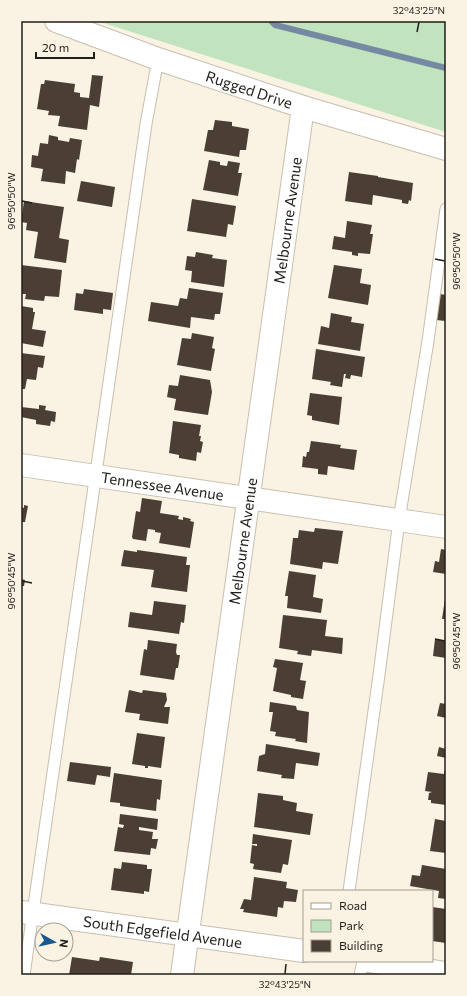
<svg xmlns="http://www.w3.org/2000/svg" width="467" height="996" font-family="Commissioner,sans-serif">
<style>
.green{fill:#c1e3bd}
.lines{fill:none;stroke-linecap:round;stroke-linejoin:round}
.stream{stroke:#7689a2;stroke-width:6}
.building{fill:#4b3f35}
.service-casing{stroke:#c7bfb0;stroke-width:13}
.minor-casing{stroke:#c7bfb0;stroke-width:24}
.tertiary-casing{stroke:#c7bfb0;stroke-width:24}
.service{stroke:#fff;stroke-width:11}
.minor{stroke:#fff;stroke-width:22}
.tertiary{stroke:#fff;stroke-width:22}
.ticks{fill:none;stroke:#211f19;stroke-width:1.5}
.labels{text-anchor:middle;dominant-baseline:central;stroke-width:4;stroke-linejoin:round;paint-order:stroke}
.street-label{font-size:15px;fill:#211f19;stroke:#faf2e2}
.neatline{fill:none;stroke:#211f19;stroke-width:1.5}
.ticks-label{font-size:10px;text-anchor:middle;fill:#211f19}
</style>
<rect width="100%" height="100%" fill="#faf2e2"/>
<path class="green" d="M97,21H446V132Z"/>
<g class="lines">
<path class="stream" d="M271,21L275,25L446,68"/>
</g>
<path class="building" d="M92,75L103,76L99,107L90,105L87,130L58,126L60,116L48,115L49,111L37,109L41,84H44L45,80L75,84L74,92L80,93V97L89,98Z
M215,120L232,122V126L249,129L246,150H240L239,157L204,151L208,130H213Z
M49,135L58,137V140L69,142L70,138L82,140L79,160L77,159L75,173L66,171L65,184L41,181L43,169L31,167L32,155L38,156L40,143L48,144Z
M209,160L220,162V165L227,166L228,161L240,163L238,173H242L238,196L203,190Z
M349,172L378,176V177L413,183L411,201L409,200L408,204L402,203V200L373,195L372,205L345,201Z
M81,181L115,187L112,207L77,201Z
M192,199L236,206L233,225L228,224L226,237L187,231Z
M24,201L64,207L59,238L69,240L66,263L34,258L38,232L26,230L27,223L21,222Z
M347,221L372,225L370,234H373L370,254L358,253V256L352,255V252L332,249L334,236L345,238Z
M196,252L213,255L212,258L227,260L224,287L191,282L192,271L185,270L187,256L195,257Z
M21,265L62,270L59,297L45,296L44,301L25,299L26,294H21Z
M334,265L362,269L360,283L371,285L368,305L328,298Z
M189,288L223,293L220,314H215L214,320L191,317L190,328L148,321L151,302L178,306L180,298L187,299Z
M84,289L113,293L111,310L103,309V314L74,310L76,293L83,294Z
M440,294L446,295V321L436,320Z
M21,306L33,308V312H35L32,329L46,331L43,347L21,343Z
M331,313L352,317L351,322L364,324L360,351L318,344L321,326L329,328Z
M192,333L214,337L212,348L215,349L211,371L177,365L182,338L191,339Z
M316,349L365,357L362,377L351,375L350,379L345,378L346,374H344L342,387L330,385L331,382L312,379Z
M21,353L45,356L43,368L38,367L36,380L27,379L25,389H21Z
M180,375L210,380L212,392L208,415L174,410L176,399L167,397L169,385L178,386Z
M310,393L342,397L339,425L312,420V416L307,415Z
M39,405L46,406L45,410L56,412L55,422L51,421L50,426L36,424V420L21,417V407L39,409Z
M173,421L201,425L199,436H201L200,441L203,442L201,453L197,452L196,461L179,458V455L169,453Z
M311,441L341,445L340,448L357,450L354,470L328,466L327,475L318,474V469L302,467L303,456L306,457L307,452H309Z
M142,498L162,501L160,513L179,516L178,519L183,520V517L191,519L190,521L194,522L190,548L159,543L161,533L155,532V530L148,529L146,541L133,539L132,537L136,511L140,512Z
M24,505L28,506L25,522H21V507L24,508Z
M315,528L343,531L338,564L323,562L322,569L290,564L293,538H298L299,530L314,532Z
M441,549L446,550V574L433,572L435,561L439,562Z
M124,550L137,552V550L187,557L186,565H190L187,592L151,587L154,570L121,566Z
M289,571L316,575L313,597L323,599L321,613L287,608L288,596H285Z
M21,579L25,580L24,586H21Z
M445,599H446V619H442Z
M154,601L186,605L184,623L181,622L179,634L128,627L130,612L152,615Z
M283,615L327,620L325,636L343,638L342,654L312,650L311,656L297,654L298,651L279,648Z
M435,639L446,641V658L433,656Z
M148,640L177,644L176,652L177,655H180L178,668H176L174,680L140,675L144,649L147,650Z
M275,659L303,663L300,680L306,681L303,699L291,697V695L273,691L277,668L273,667Z
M129,690L142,693L143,690L166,693L167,700L164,707H170L168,724L139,720L140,714L125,712Z
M270,702L296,706L297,710L309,712L307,743L295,741L296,739L275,736L276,732L270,731L273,712H269Z
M440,703L446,704V718L437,716Z
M137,733L165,737L161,768L148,766V768H145V766L132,764Z
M266,744L320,753L318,766L296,763L294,779L281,778L282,775L257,771L259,756L265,754Z
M439,747L446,749V758L437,756Z
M70,762L111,767L110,777L97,775L95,785L67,781Z
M444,771H446V805L431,803V800H428L429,793L432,792L425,791L428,772L444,774Z
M114,773L162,780L160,800L157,799L156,811L120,806V803L110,802Z
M258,793L283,796V800L297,803L296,811L313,814L310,835L254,827Z
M120,814L158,819L157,830L139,827V830L153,832L152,839H158L156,849L151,848L150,855L114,851L118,827L123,828L124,825L119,824Z
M435,819L446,821V853L430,851Z
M253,834L292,840L288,865L283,864L281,873L253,869L254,864L250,863L252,845L257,846V844H252Z
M122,862L147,865V869H152L149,892L144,891V894L111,890L114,868L121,869Z
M422,865L446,869V899L438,898L439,891L410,886L412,875L420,876Z
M254,877L287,882L286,888L298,890L296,902L284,901L283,908L278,907L277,917L243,912L244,909H240L244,899L251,900Z
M432,907L446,909V943L432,941Z
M72,957L99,961L100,957L133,962L131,975H69Z"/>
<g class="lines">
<g class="service-casing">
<path id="service" d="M349,891L379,675L399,520L428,341L446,209
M24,975L146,124L158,59
M360,975L363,961"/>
</g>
<g class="minor-casing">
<g id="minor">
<path id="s1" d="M56,21L158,59L303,107L446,149"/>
<path id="s2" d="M21,465L446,527"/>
<path id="s3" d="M182,975L303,107"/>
</g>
</g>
<g class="tertiary-casing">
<g id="tertiary">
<path id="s4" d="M21,912L304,951"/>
<path d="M369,961L446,973"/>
</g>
</g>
<use href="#service" class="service"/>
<use href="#minor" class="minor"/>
<use href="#tertiary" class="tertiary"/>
</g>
<path class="ticks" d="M417,32L419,22M22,201L32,203M435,259L445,261M22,581L32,583M435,639L445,641M285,974L286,964"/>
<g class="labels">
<g class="street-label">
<text stroke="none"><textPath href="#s1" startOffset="205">Rugged Drive</textPath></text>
<text stroke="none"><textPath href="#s3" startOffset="762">Melbourne Avenue</textPath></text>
<text stroke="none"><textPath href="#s2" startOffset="143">Tennessee Avenue</textPath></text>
<text stroke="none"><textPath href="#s3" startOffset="438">Melbourne Avenue</textPath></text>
<text stroke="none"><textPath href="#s4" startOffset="143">South Edgefield Avenue</textPath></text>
</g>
</g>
<rect width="467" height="996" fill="none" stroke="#faf2e2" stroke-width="44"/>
<rect x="303" y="890" width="130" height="72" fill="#faf2e2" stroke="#a39e92"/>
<rect x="311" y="903" width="20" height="6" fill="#ffffff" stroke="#a39e92"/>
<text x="339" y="910" font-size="12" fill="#211f19">Road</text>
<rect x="311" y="920" width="20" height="12" fill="#c1e3bd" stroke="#a39e92"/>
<text x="339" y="930" font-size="12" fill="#211f19">Park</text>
<rect x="311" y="940" width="20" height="12" fill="#4b3f35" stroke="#a39e92"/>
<text x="339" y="950" font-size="12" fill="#211f19">Building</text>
<g transform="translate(54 942) rotate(98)"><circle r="19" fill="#faf2e2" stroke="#a39e92"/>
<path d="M0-3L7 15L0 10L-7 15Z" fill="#15598e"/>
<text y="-6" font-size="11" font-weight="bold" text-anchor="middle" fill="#211f19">N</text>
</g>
<path d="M36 52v6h58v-6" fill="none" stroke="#211f19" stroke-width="2"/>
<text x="42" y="52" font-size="12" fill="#211f19" stroke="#faf2e2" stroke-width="3" paint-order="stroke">20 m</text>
<rect x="22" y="22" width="423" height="952" class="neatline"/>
<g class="ticks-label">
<text x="419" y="14">32°43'25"N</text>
<text transform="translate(11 201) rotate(-90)" y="4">96°50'50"W</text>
<text transform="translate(456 261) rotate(-90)" y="4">96°50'50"W</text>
<text transform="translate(11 581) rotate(-90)" y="4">96°50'45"W</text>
<text transform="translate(456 641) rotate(-90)" y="4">96°50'45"W</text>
<text x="285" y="988">32°43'25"N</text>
</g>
</svg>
